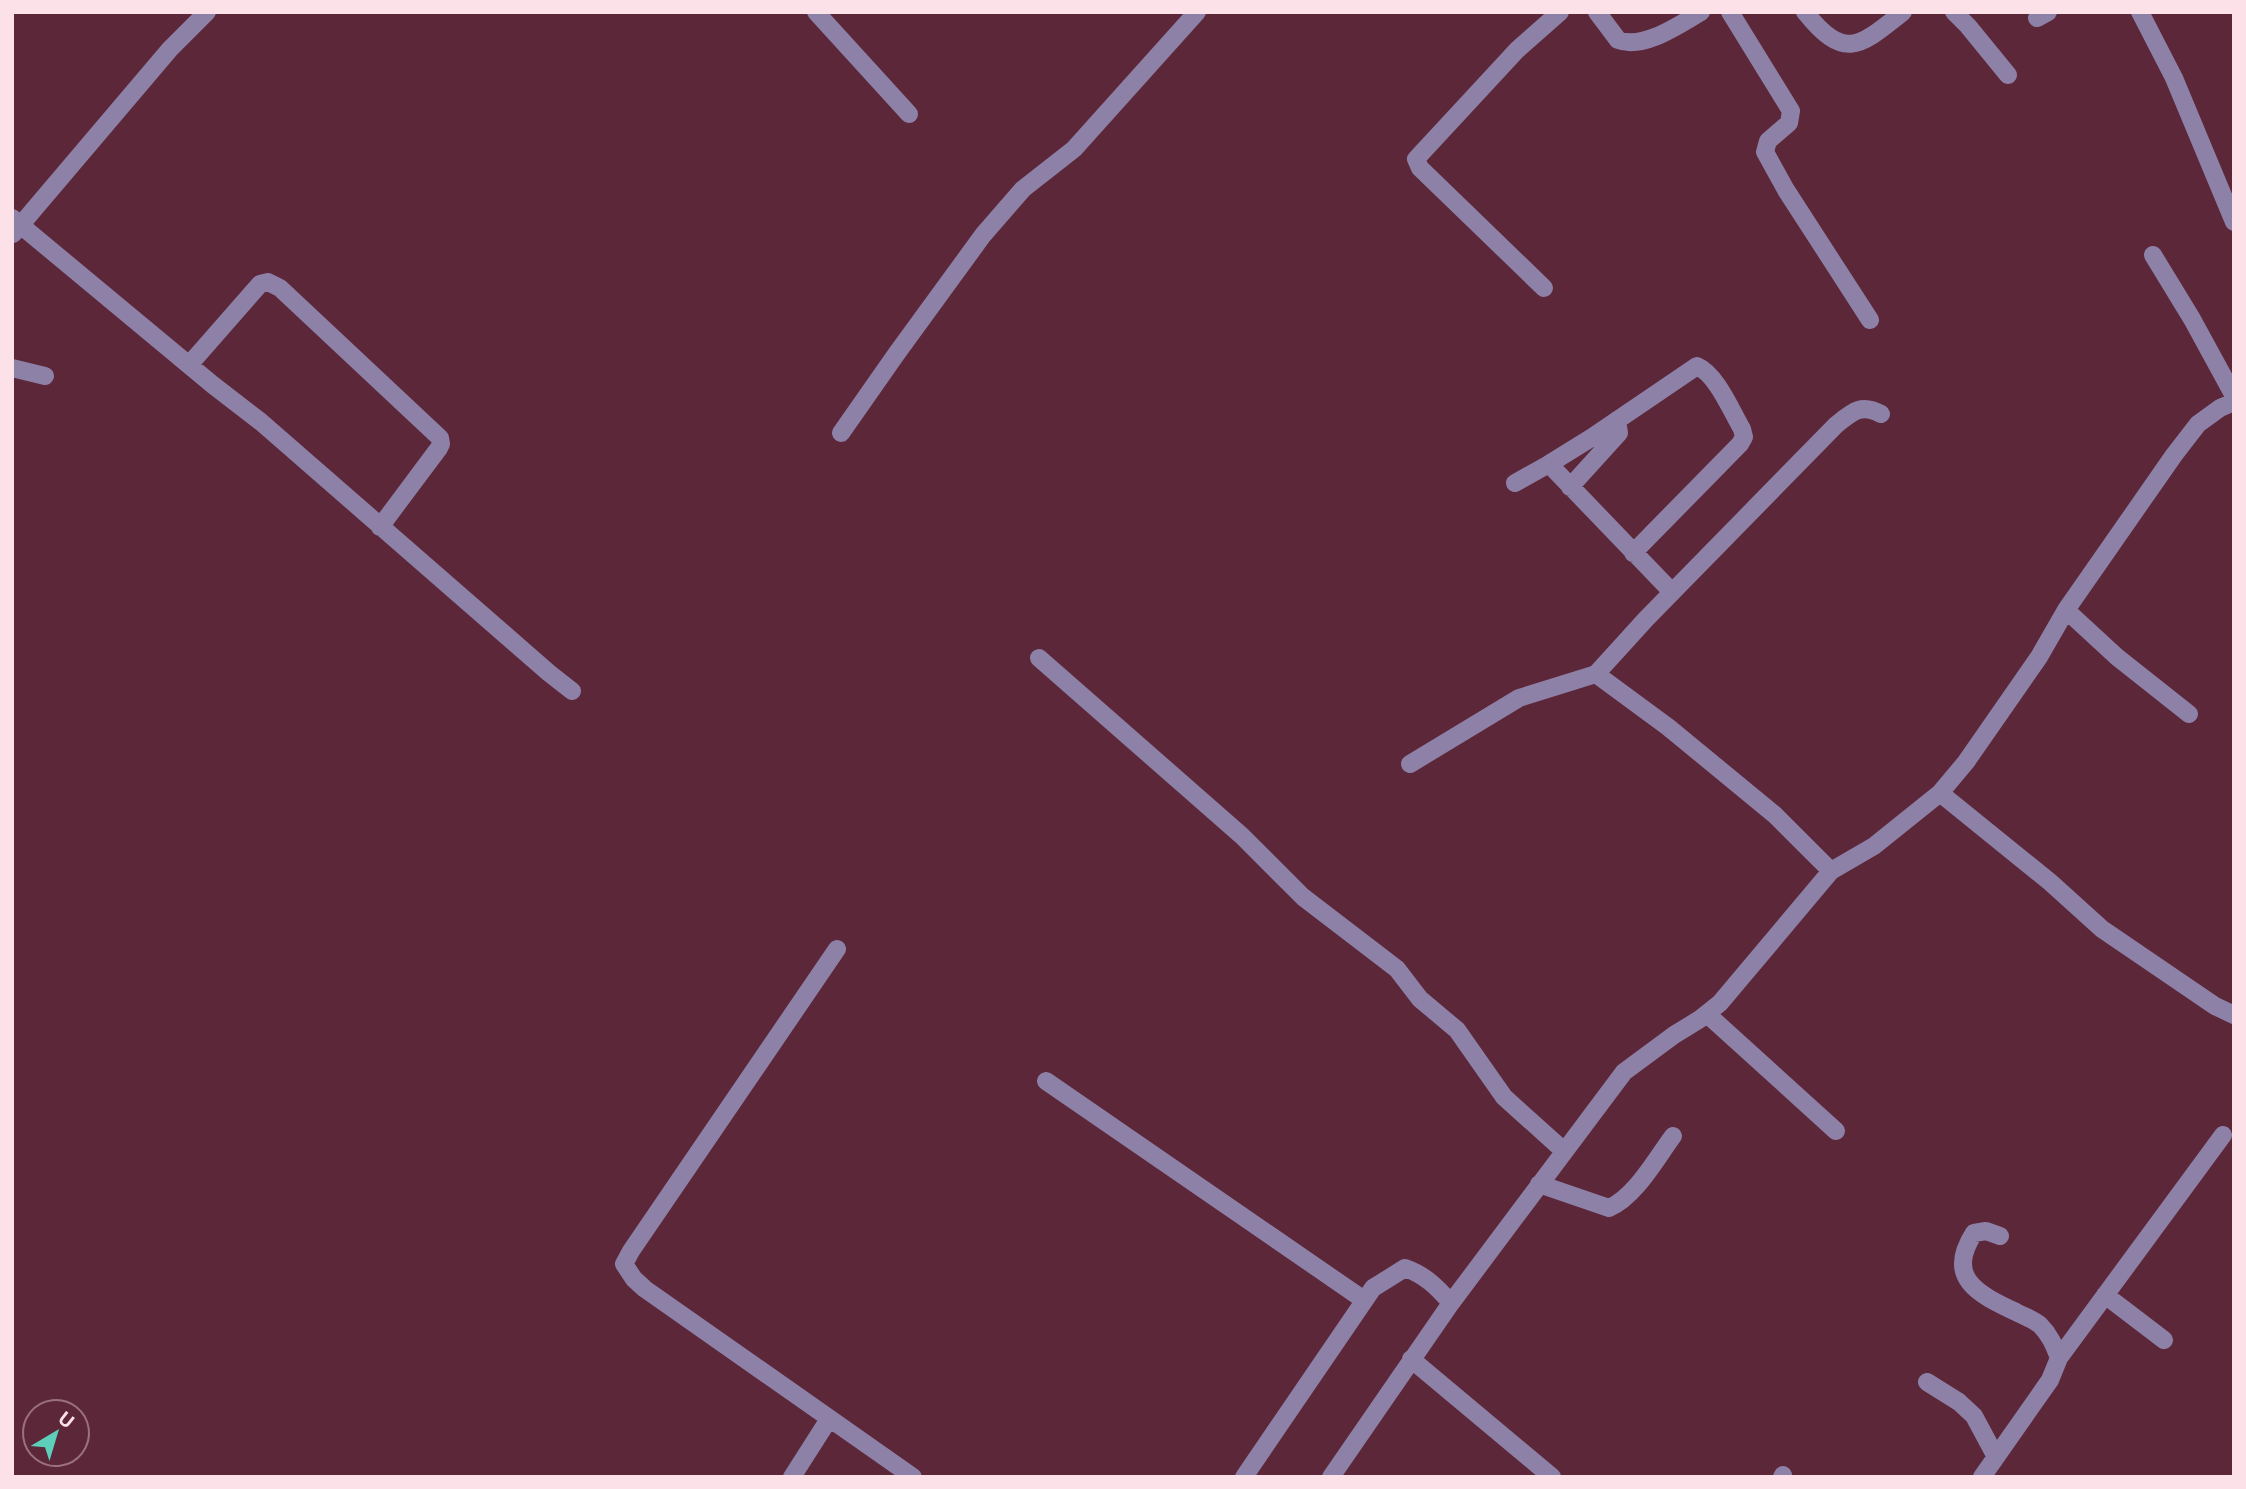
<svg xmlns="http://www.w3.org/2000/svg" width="2246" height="1489" font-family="'Open Sans',sans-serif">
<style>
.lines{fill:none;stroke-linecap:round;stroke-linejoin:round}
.minor{stroke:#8e81a8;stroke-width:18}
</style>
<rect width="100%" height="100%" fill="#5c2739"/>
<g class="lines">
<path class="minor" d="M816,12L909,114
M1597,12L1618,40C1643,50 1679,25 1701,12
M1730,12L1791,111L1789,123L1768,141L1765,152L1786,190L1870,320
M1805,12C1845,62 1860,46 1903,12
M1954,12L1968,26L2008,75
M2140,12L2174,78L2234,222
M2037,18L2048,12
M12,218L213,385L261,422L549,673L572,691
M13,234L170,49L207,12
M2153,255L2192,319L2234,396
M1544,288L1420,168L1416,159L1517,50L1560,12
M189,365L260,284L268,282L280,288L440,438L441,444L439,448L380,527
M12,368L45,376
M841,433L897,353L983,235L1023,189L1074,149L1197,12
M1515,483L1549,464
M1570,487L1619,433L1617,420
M1633,553L1740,444L1744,437L1742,429C1731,410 1716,374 1697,366L1591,438L1549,464L1672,592
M2066,610L2117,657L2189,714
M1039,658L1242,836L1303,897L1397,969L1420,999L1457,1030L1504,1097L1564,1151
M1596,674L1668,727L1775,815L1831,871
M1410,764L1519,698L1596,674L1646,619L1836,425C1852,412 1861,403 1881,414
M1940,793L2050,882L2102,929L2215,1006L2234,1015
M837,949L631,1251L624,1264L634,1279L645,1289L913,1477
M1707,1014L1836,1131
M1046,1081L1364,1300
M1539,1184L1609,1208C1635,1197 1656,1159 1673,1136
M2105,1295L2164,1340
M2059,1358L2223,1135
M1411,1359L1552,1477
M1927,1382L1959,1402L1974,1416L1996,1457
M792,1477L829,1419
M1244,1477L1373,1288L1405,1268C1425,1275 1437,1287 1451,1303
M1331,1477L1451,1303L1624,1072L1674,1035L1700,1019L1720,1003L1831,871L1874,846L1940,793L1966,762L2039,657L2066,610L2174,455L2198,424L2220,408L2234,402
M1782,1477L1783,1475
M1982,1477L2050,1380L2059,1358C2054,1345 2050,1335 2040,1325C2033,1319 2023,1316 2016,1312C1978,1294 1945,1278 1974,1233L1986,1231L2000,1236"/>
</g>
<rect width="2246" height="1489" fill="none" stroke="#fde1e8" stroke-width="28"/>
<g transform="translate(56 1433) rotate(38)"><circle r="33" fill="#5c2739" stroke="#9c717f" stroke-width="2"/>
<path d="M0-5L12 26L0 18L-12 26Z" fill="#5cceba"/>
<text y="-10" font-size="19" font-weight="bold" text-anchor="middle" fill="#fde1e8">U</text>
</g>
</svg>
